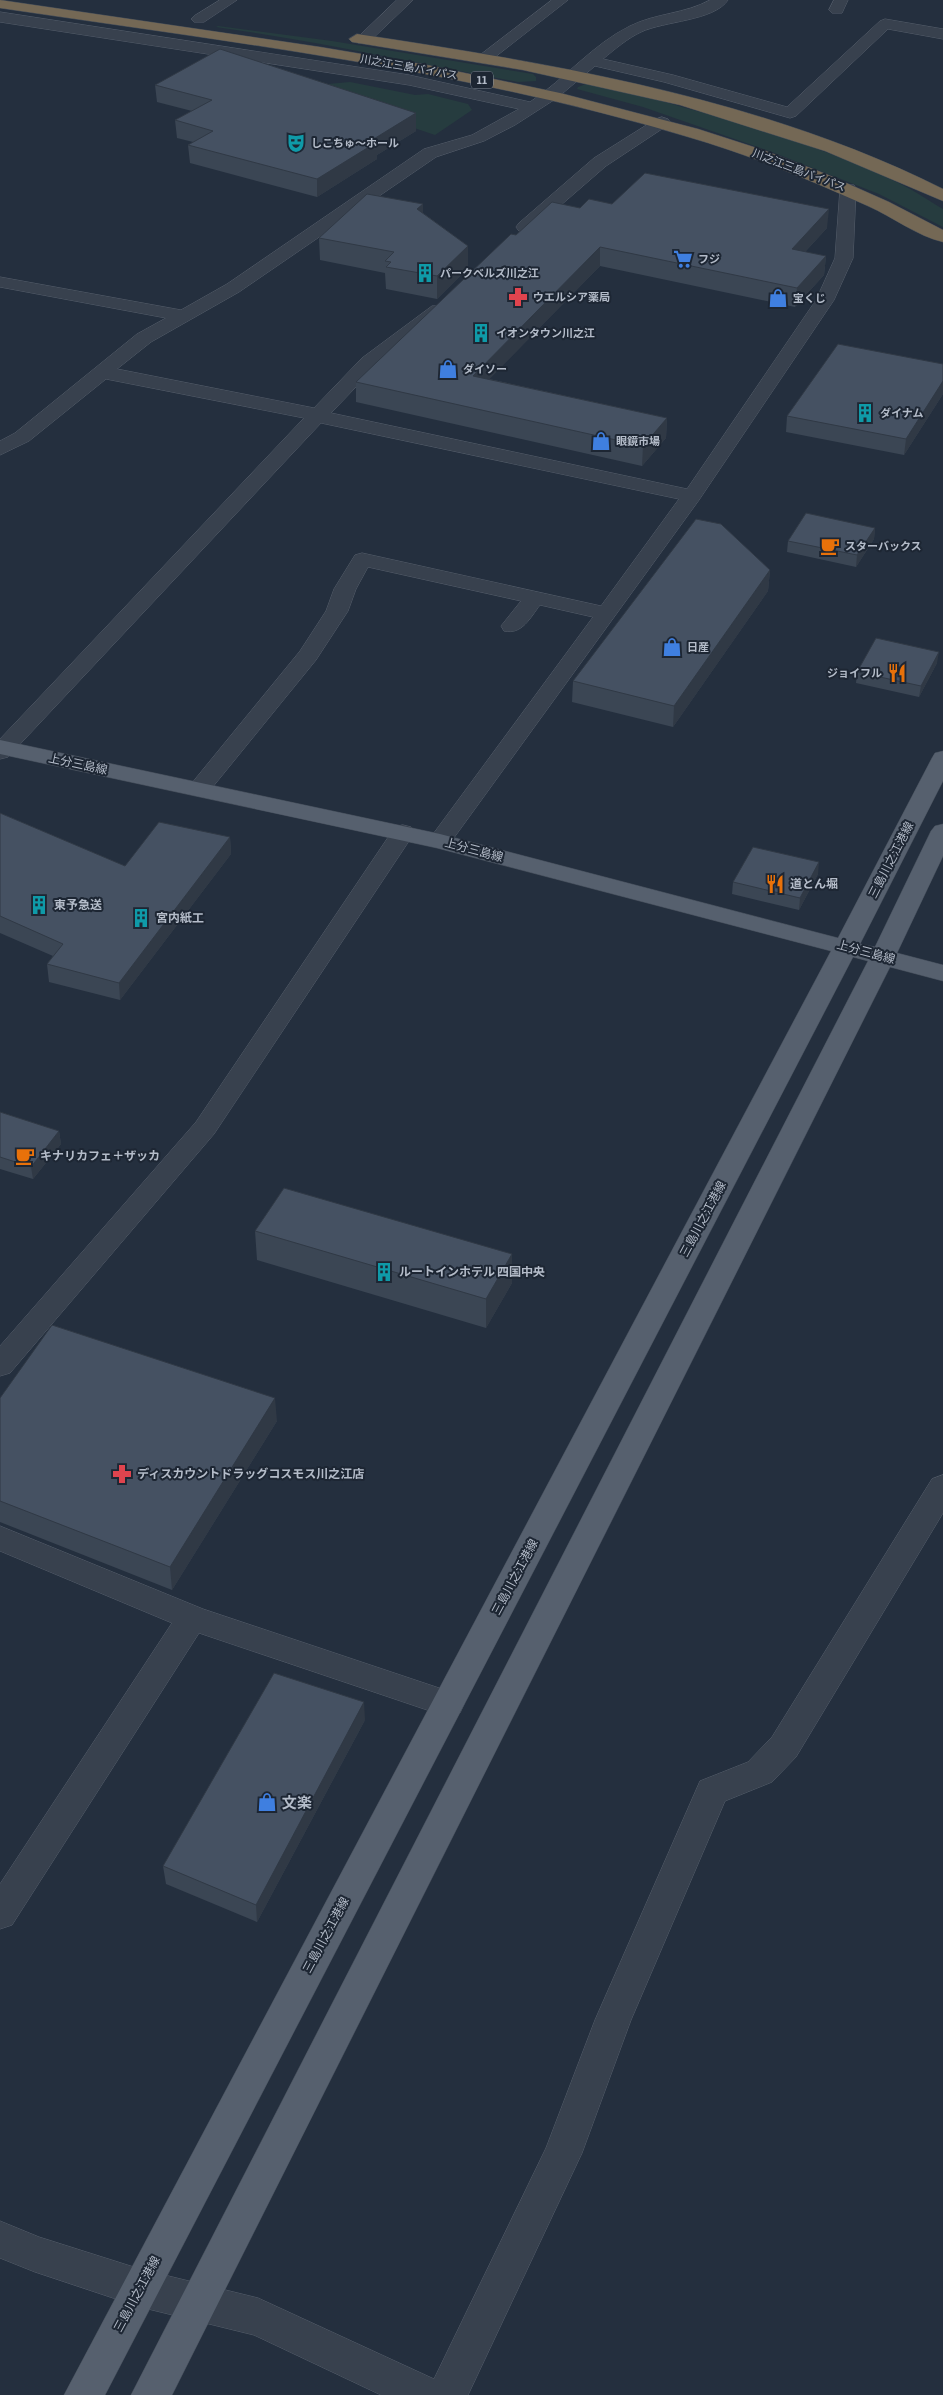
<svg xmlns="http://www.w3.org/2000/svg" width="943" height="2395" font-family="'Asap Condensed','Noto Sans JP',sans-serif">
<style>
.green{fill:#263c3f}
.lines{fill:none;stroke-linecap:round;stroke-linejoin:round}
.minor-casing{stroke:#565f6c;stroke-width:1}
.major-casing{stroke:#414a57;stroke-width:1}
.highway-casing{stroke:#434c59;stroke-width:1}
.minor{fill:#38414e;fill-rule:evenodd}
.major{fill:#56606e;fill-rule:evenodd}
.highway{fill:#746855;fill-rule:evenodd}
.wall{fill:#3b4654}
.shaded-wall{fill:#303945}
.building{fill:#455162;stroke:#303945}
.labels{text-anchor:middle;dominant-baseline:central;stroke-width:4;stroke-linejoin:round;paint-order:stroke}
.far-street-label{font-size:11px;fill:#b4bcc9;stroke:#1d2633}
.shield{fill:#1d2633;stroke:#878f9c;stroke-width:1}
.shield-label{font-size:11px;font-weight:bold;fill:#b4bcc9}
.far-poi-label{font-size:11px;font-weight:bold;fill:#b4bcc9;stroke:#1d2633;text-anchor:start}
.street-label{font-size:12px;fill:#b4bcc9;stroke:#1d2633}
.poi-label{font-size:12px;font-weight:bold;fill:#b4bcc9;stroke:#1d2633;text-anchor:start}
.near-poi-label{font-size:15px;font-weight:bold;fill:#b4bcc9;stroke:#1d2633;text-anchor:start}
</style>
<rect width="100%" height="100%" fill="#242f3e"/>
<path class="green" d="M218,26L332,41L533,74L536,77V81L518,82C417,63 317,41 216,27Z
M295,74L328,84L350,82L415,95L428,94L468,104L472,110L435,135L280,83Z
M586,84C618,86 651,98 682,107C753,126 824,148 890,179C909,187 926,199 943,209V227L879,194L772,152L643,107L577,89L578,87Z"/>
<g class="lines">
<g class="minor-casing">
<path id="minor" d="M220,0H237L204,22H194L191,19L194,16Z
M397,0H413L368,43H358L355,40L358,37Z
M552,0H568L490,61H480L477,58L480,55Z
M710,0H728C714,21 664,21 641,32C628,38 615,49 603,59L673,75L787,107L880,21L885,19L943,29V39L888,29L796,116L790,118L664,82L595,66L557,98L515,125L484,141L436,157L239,292L151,342L117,369L314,408L362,358L432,306H444L447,310L444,314L376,366L331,413L687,489L816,300L835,258L840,189L842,185H854L856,189L853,258L834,300L699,500L448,846L440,848L432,846L428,841L593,617L540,605C530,618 522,635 504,631L501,626L521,601L368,567L356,589L348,611L316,660L207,794L199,796L191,794L187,789L300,651L326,611L334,589L355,555L362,553L601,606L679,499L321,423L8,757L0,759V739L304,418L106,379L29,441L0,455V441L15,433L137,334L166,318L0,287V277L181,310L227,284L424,149L472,135L519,109L409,85L0,22V12L409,75L530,102C565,79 593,44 630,26C656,13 685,14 710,0Z
M834,0H848L842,13H832L829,10Z
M662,117L668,119L670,122L668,125L606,166L531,231H519L516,227L519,223L594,158L656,119Z
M403,825L411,827L415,832L214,1134L10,1373L0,1376V1346L196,1122L395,827Z
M943,1475V1513L796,1757L772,1782L725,1801L631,2020L582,2153L468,2395H381L254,2335L140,2307L35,2272L0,2258V2221L39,2237L140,2269L258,2298L434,2379L546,2148L595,2020L700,1781L748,1762L772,1737L932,1479Z
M0,1526L203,1609L460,1695L464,1704L460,1713L448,1717L199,1633L12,1925L0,1929V1884L172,1623L0,1551Z"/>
</g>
<g class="major-casing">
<path id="major" d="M0,740L440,834L838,938L932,758L935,753L943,751V781L860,944L875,947L931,831L935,826L943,824V856L897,953L943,965V981L890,967L172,2395H131L868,961L853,957L105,2395H64L831,951L437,848L0,754Z"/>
</g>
<g class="highway-casing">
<path id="highway" d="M0,0L320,47L427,65L560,93L698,129L763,150L826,174L889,202L943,230V242C917,236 893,217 868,206C808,179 748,154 685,136C462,69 229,42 0,8Z
M357,34C556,64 761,98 943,189V201L825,151L680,105L523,70L352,42L349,39Z"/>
</g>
<use href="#minor" class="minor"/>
<use href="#major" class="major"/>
<use href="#highway" class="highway"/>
</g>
<path class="wall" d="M155,85L416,131L377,155V159L317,197L190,163L188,145L193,142L177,138L175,120L192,111L157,102Z
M612,204L827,228L805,252L826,256L824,275L795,307L600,266L489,379L667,418L666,438L642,466L356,402V382L516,235L580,208Z
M423,213L468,246V268L437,299L386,289L385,273L320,260L319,238Z
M943,364V394L904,455L786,432L787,416Z
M875,528L874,539L856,567L787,552L788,541Z
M770,570L768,591L673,727L572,702L573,681Z
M937,663L919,697L856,683L857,672Z
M0,813L125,866L230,837L231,854L120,1000L49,982L47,964L53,956L0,933Z
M818,874L799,910L732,894L733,882Z
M0,1112L59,1131L61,1144L33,1179L0,1169Z
M255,1231L512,1254V1283L486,1328L257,1260Z
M0,1398L277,1421L172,1590L0,1522Z
M365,1720L257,1922L166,1884L163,1866Z"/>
<path class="shaded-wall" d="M416,113V131L377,155V159L317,197V179L372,140Z
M423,204V226L417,209Z
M829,209L827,228L790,268L792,249Z
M468,246V268L437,299V276Z
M600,247V266L473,396V376Z
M826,256L824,275L795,307L797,288Z
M943,381V394L904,455L906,439Z
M667,418L666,438L642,466L643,446Z
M875,528L874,539L856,567L857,555Z
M770,570L768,591L673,727L674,706Z
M939,652L937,663L919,697L921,686Z
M230,837L231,854L120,1000L119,983Z
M819,862L818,874L799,910L800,898Z
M59,1131L61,1144L33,1179L31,1167Z
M512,1254V1283L486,1328V1299Z
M275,1398L277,1421L172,1590L170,1567Z
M364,1702L365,1720L257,1922L256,1905Z"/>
<path class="building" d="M220,49L416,113L372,140L377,142L317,179L188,145L213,131L175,120L212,100L155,85Z
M645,173L829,209L792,249L826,256L797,288L600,247L473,376L667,418L643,446L356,382L511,234L516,235L552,202L580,208L589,199L612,204Z
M367,194L423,204L417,209L468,246L437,276L386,267L391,262L385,261L394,252L319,238Z
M838,344L943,364V381L906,439L787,416Z
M806,513L875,528L857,555L788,541Z
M696,519L721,524L770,570L674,706L573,681Z
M876,638L939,652L921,686L857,672Z
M0,813L125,866L159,822L230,837L119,983L47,964L63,944L0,916Z
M753,847L819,862L800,898L733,882Z
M0,1112L59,1131L31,1167L0,1157Z
M284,1188L512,1254L486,1299L255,1231Z
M52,1325L275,1398L170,1567L0,1501V1398Z
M274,1673L364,1702L256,1905L163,1866Z"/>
<defs>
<g id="theatre-bare" transform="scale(1.5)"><path d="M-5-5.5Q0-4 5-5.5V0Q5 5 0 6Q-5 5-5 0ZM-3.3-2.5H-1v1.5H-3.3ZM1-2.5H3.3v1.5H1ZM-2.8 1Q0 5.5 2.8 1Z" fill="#0f9aa8" stroke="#1d2633" stroke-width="2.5" paint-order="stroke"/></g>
<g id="supermarket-bare" transform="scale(1.5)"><path d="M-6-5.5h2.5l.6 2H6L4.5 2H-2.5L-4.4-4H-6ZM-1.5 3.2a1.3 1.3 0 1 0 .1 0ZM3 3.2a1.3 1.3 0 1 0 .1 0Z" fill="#3f7fe0" stroke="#1d2633" stroke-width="2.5" paint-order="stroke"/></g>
<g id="building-bare" transform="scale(1.5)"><path d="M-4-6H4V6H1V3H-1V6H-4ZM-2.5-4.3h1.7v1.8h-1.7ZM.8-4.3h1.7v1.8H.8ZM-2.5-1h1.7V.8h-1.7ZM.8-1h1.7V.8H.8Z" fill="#0f9aa8" stroke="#1d2633" stroke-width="2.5" paint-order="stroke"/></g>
<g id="pharmacy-bare" transform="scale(1.5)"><path d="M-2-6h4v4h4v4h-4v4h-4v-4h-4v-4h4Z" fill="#e0444e" stroke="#1d2633" stroke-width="2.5" paint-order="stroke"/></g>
<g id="shop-bare" transform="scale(1.5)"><path d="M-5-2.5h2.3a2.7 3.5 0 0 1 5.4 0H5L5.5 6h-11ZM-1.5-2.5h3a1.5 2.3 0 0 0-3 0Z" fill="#3f7fe0" stroke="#1d2633" stroke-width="2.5" paint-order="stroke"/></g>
<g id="cafe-bare" transform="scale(1.5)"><path d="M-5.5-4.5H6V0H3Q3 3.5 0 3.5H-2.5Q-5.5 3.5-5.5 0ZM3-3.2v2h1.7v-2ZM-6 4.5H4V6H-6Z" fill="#e8710a" stroke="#1d2633" stroke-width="2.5" paint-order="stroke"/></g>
<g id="restaurant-bare" transform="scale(1.5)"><path d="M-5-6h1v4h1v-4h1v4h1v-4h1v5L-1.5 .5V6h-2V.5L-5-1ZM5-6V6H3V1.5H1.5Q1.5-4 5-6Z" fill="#e8710a" stroke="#1d2633" stroke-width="2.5" paint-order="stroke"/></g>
</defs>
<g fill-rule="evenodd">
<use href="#theatre-bare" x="296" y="143"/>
<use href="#supermarket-bare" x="683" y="259"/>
<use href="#building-bare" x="425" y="273"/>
<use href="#pharmacy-bare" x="518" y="297"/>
<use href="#shop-bare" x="778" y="298"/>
<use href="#building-bare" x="481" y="333"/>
<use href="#shop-bare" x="448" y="369"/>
<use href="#building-bare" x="865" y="413"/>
<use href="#shop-bare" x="601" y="441"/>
<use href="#cafe-bare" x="830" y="546"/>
<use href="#shop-bare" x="672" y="647"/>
<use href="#restaurant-bare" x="897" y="673"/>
<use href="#restaurant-bare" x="775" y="884"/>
<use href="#building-bare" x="39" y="905"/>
<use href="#building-bare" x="141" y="918"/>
<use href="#cafe-bare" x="25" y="1156"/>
<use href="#building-bare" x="384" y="1272"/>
<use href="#pharmacy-bare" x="122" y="1474"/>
<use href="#shop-bare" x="267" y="1802"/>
</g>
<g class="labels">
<g class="far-street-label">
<text transform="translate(409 67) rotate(10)">川之江三島バイパス</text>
<text transform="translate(799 170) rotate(21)">川之江三島バイパス</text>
</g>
<rect class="shield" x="471" y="71.5" width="22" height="17" rx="4"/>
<g class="shield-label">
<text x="482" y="80">11</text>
</g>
<g class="far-poi-label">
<text x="311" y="143">しこちゅ～ホール</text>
<text x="698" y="259">フジ</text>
<text x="440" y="273">パークベルズ川之江</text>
<text x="533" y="297">ウエルシア薬局</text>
<text x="793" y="298">宝くじ</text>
<text x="496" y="333">イオンタウン川之江</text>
<text x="463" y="369">ダイソー</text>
<text x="880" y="413">ダイナム</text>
<text x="616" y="441">眼鏡市場</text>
<text x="845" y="546">スターバックス</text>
<text x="687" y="647">日産</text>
<text x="882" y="673" text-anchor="end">ジョイフル</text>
</g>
<g class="street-label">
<text transform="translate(78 764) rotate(12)">上分三島線</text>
<text transform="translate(474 850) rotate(15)">上分三島線</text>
<text transform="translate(891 860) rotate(-63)">三島川之江港線</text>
<text transform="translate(866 952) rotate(15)">上分三島線</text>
<text transform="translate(703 1219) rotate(-62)">三島川之江港線</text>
<text transform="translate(515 1577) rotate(-62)">三島川之江港線</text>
<text transform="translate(326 1935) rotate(-62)">三島川之江港線</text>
<text transform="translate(137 2294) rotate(-62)">三島川之江港線</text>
</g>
<g class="poi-label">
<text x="790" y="884">道とん堀</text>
<text x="54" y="905">東予急送</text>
<text x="156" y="918">宮内紙工</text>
<text x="40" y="1156">キナリカフェ＋ザッカ</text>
<text x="399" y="1272">ルートインホテル 四国中央</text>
<text x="137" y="1474">ディスカウントドラッグコスモス川之江店</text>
</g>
<g class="near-poi-label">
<text x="282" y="1802">文楽</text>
</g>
</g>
</svg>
